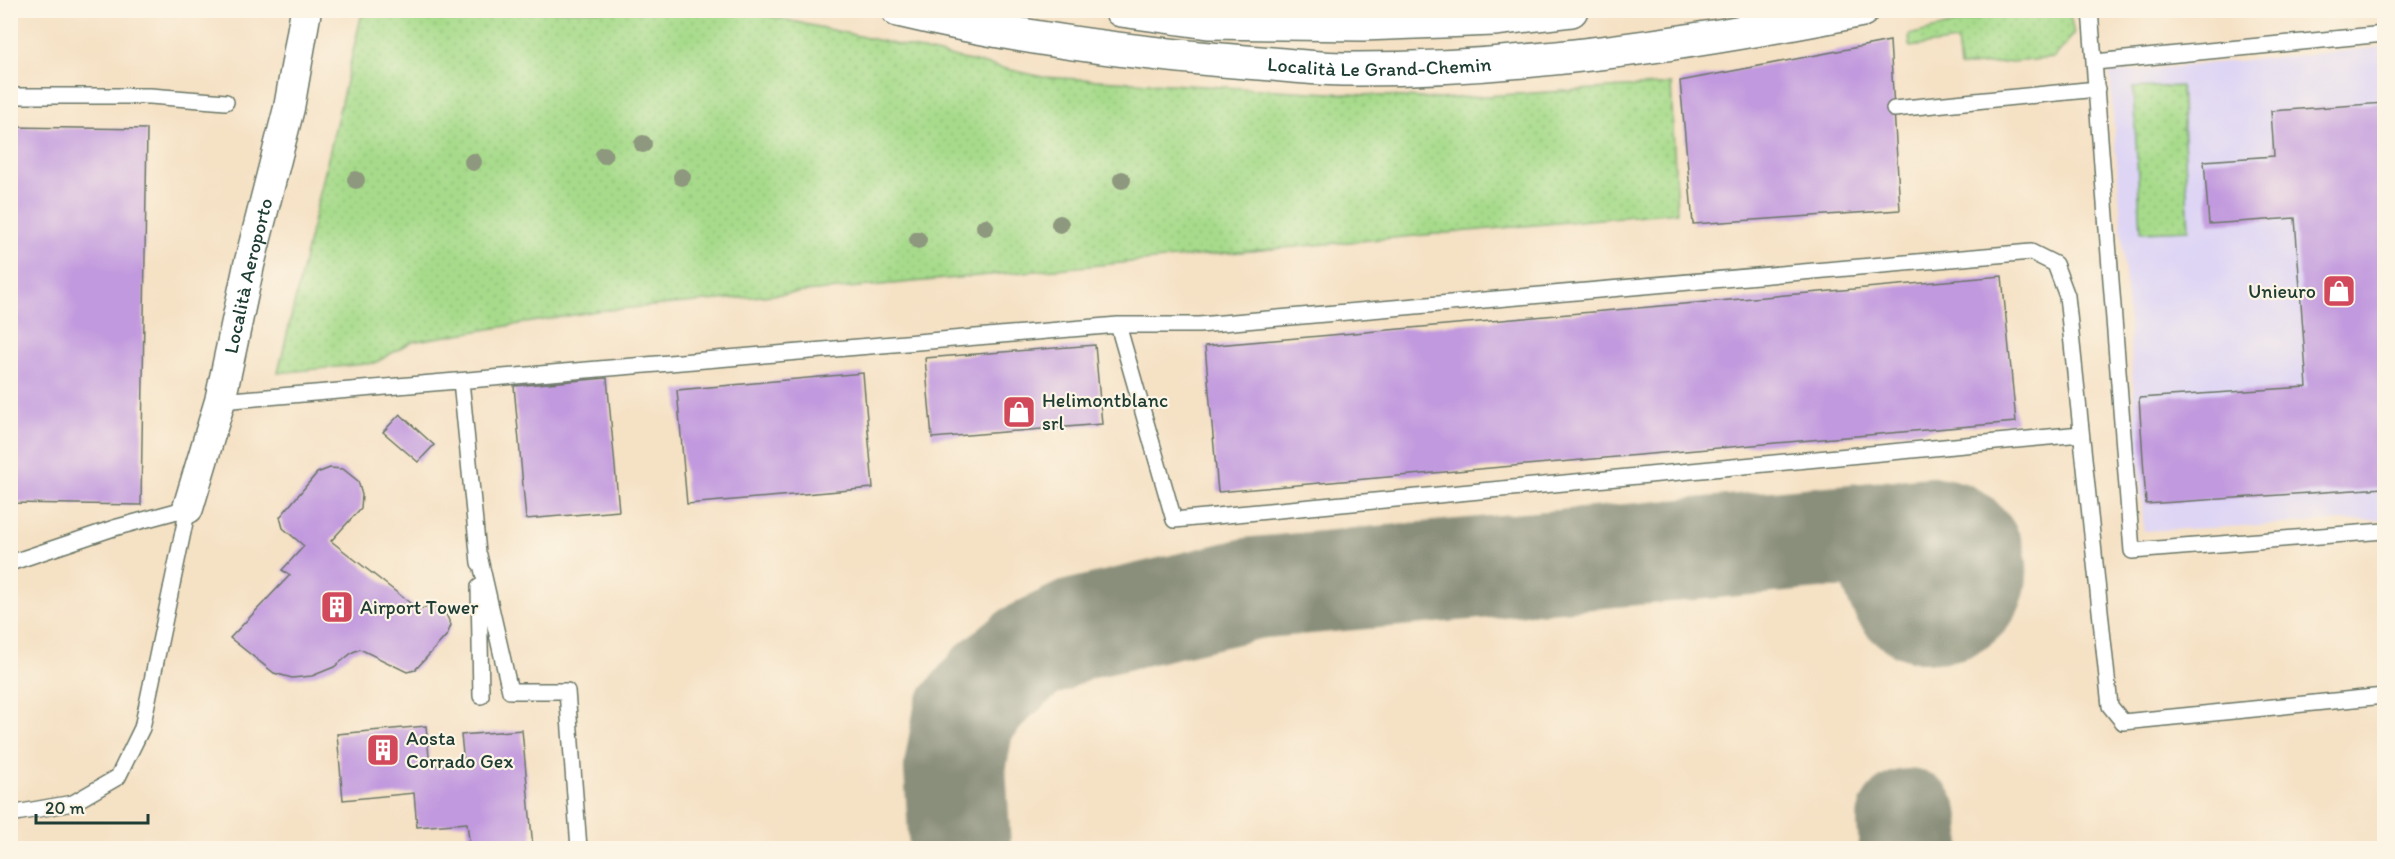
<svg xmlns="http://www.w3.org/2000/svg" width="2395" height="859" font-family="Itim,sans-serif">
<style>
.built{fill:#ded5f5}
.grass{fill:url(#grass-dots);stroke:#638c60;stroke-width:1.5}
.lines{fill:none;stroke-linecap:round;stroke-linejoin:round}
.taxiway{stroke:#8a8f7c;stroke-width:102}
.building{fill:#c199de}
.service-casing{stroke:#6a7666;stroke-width:18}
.minor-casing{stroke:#6a7666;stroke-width:33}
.primary-casing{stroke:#6a7666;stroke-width:36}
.service{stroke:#fff;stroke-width:15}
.minor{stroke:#fff;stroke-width:30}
.primary{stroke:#fff;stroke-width:33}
.tree{fill:#8e987e}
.labels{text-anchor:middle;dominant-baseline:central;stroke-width:4.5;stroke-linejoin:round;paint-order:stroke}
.street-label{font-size:20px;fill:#1f3d34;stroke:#fcf5e5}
.poi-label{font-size:20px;fill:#1f3d34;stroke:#fcf5e5;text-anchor:start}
</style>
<defs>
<pattern id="grass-dots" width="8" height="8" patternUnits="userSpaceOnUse" patternTransform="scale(1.5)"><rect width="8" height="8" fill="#a7db8b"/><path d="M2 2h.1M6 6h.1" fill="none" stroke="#8fbd79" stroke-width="1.8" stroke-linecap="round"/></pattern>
</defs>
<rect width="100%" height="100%" fill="#fcf5e5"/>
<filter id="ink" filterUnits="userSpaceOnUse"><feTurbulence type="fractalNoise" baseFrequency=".0167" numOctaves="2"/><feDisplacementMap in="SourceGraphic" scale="12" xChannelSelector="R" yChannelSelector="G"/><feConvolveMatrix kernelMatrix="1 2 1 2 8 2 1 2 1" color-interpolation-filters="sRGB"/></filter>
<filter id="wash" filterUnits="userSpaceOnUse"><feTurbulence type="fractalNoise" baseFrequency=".008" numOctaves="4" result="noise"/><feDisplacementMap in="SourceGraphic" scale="24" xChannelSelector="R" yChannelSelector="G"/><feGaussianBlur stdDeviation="1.35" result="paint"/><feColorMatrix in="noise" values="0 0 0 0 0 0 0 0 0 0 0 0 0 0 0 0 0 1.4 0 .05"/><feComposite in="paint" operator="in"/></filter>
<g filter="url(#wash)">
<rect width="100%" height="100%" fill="#f5e1c4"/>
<path class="built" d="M2384,47V519L2144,531L2110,73Z"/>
<path class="grass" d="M2010,10L2069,11L2074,34L2054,58L1960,67L1957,41L1910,47L1909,35Z
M372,11H747L1043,77L1440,99L1671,84L1677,212L597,311L411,342L375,363L278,373L361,17Z
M2181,86L2189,230L2141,232L2133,88Z"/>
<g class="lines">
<path class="taxiway" d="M1908,820L1910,848
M960,848L955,768L964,717L993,682L1030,652L1075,630L1254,588L1931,528C1993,532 1989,612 1933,612C1888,613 1900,559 1870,542C1860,537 1849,538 1839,537"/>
</g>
<g id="blocks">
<path class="building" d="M1890,41L1900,210L1693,224L1680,81Z
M2384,103V488L2146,504L2139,398L2307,387L2295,218L2209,224L2204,161L2274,156L2271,111Z
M10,127L147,129L141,505L10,503Z
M2002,276L2016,422L1218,492L1205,346Z
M1095,345L1102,424L932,438L925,358Z
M863,373L873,488L687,504L677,390Z
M607,378L619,511L526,519L514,386Z
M400,414L434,445L418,462L383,432Z
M330,468L343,469L358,481L362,495L361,508L331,541L419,610L432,605L444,610L451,625L447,635L415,670L407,672L360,649L353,652L334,667L312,676L292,678L274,673L230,638L290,575L282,570L304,546L283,528L280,517L317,473Z
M426,726L430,766L464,763L461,735L522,730L533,848H470L467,823L417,827L414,793L343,800L337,734Z"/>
</g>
</g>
<g filter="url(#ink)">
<use href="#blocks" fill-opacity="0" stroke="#6a7666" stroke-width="1.5"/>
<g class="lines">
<g class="service-casing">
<path id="service" d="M2090,10L2132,551L2384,531
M2095,62L2384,34
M10,96H150L226,102
M1894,109L2097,89
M1118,325L1174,520L2081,434
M461,381L479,563
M220,401L1118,325H1199L2031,252L2055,264L2067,296L2110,706L2123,722L2384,696
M479,555L510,691H567L579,848
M10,563L114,528L188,508L142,728L118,777L73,803L10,814
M479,587L481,696"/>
</g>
<g class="minor-casing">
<g id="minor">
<path id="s1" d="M188,508L220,401L249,265L289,108L306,10"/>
</g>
</g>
<g class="primary-casing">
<g id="primary">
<path id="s2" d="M898,10C1012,37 1129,53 1246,62C1279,64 1314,69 1348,69C1517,70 1696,43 1862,10"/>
<path d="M1121,10L1208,22L1363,24L1494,19L1571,10"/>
</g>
</g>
<use href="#service" class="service"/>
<use href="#minor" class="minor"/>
<use href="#primary" class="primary"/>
</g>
<g class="tree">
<circle cx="643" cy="144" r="9"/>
<circle cx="604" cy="155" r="9"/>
<circle cx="473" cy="162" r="9"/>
<circle cx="682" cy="177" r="9"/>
<circle cx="356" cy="180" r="9"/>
<circle cx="1122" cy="180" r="9"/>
<circle cx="1060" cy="224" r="9"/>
<circle cx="985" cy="227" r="9"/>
<circle cx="918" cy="240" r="9"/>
</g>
</g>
<defs>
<g id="shop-square" transform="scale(1.725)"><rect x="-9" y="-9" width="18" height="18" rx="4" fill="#d1495b" stroke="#fcf5e5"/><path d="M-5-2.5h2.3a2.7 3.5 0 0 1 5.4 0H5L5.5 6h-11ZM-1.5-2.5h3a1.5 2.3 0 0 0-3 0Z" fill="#fff"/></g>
<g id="building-square" transform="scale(1.725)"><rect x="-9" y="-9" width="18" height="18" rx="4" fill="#d1495b" stroke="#fcf5e5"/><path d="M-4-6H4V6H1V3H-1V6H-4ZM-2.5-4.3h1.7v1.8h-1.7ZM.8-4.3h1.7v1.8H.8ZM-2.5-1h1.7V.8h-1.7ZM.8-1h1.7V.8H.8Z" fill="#fff"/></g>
</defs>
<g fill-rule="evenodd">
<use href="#shop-square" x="2339" y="291"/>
<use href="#shop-square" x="1019" y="412"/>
<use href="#building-square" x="337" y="607"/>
<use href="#building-square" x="383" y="750"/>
</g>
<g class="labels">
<g class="street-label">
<text stroke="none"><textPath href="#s2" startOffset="486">Località Le Grand-Chemin</textPath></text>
<text stroke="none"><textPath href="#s1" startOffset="240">Località Aeroporto</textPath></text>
</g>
<g class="poi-label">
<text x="2316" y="291" text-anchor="end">Unieuro</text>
<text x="1042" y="400">Helimontblanc<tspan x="1042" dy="23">srl</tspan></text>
<text x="360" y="607">Airport Tower</text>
<text x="406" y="738">Aosta<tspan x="406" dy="23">Corrado Gex</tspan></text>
</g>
</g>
<rect width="2395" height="859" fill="none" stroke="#fcf5e5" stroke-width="36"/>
<path d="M36 814v9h112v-9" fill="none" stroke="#1f3d34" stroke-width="3"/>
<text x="45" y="814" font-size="18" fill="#1f3d34" stroke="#fcf5e5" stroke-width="4.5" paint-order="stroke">20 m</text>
</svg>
